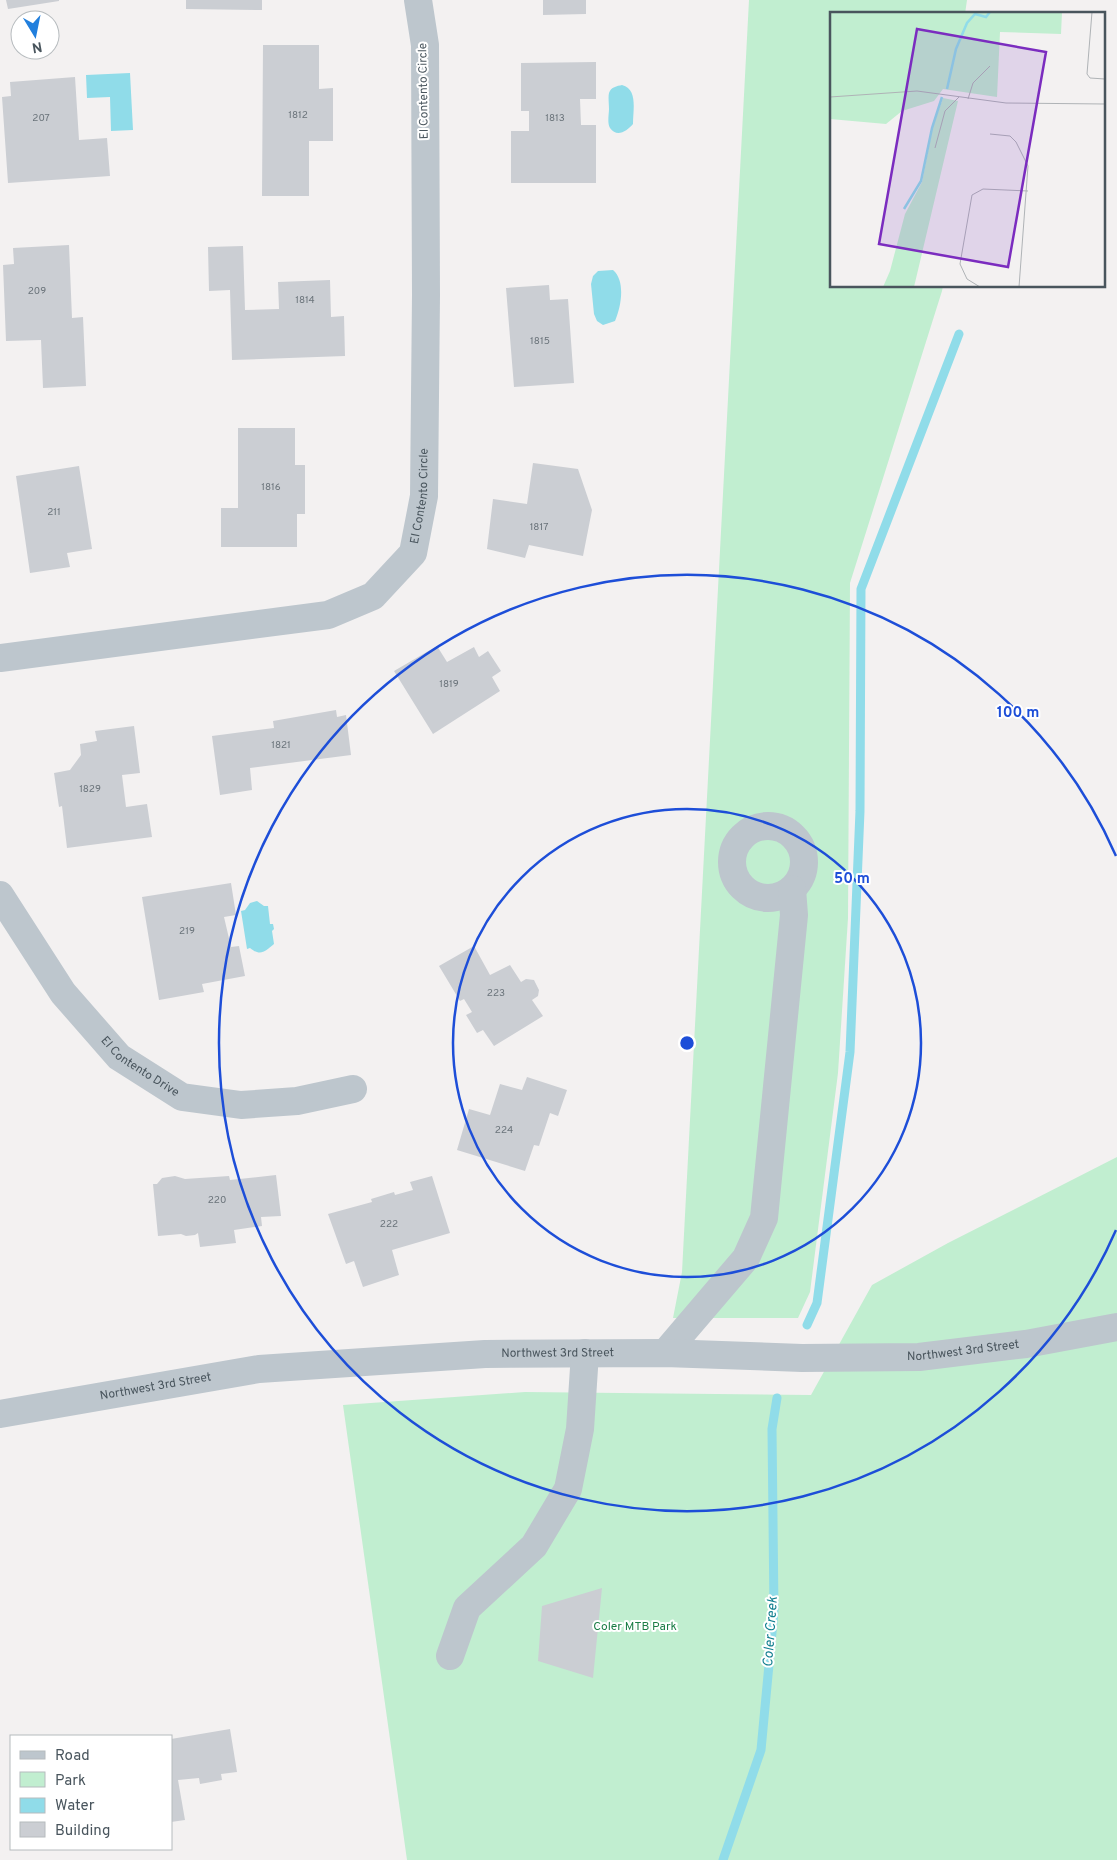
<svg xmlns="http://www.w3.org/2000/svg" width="1117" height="1860" font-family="Overpass,sans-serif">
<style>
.green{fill:#c1eed0}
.water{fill:#90dce9}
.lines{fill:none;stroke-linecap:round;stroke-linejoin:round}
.stream{stroke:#90dce9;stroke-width:9}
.building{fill:#cbced3}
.minor{stroke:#bdc6cd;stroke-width:28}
.ring{fill:none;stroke:#1d4ed8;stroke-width:2.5}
.labels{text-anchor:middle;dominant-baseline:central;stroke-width:4;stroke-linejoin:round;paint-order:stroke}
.number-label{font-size:10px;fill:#6a737a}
.street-label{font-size:12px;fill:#49555d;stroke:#fff}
.park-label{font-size:12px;fill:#1b7d46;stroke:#fff}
.water-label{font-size:14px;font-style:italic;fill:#127f90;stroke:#fff}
.inset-river{fill:none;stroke:#90dce9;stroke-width:2.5}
.inset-road{fill:none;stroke:#afb3b6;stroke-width:1}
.view{fill:#7b2cbf;fill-opacity:0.15;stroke:#7b2cbf;stroke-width:2.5}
.inset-edge{fill:none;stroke:#49555d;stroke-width:2.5}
.centre{fill:#1d4ed8;stroke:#fff;stroke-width:2.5}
.ring-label{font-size:15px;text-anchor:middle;font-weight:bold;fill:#1d4ed8;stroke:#fff;stroke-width:4;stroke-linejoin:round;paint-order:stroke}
</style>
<rect width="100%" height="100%" fill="#f3f1f1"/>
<path class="green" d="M749,0H967L965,14H831V286H943L942,291L850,583L848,918L838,1073L810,1292L798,1318H673L682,1272Z
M1117,1157V1860H407L343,1405L525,1392L811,1395L872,1285L948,1243Z"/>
<path class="water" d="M130,73L133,130L111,131L110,97L87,98L86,75Z
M622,85C638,89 633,110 633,124C627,131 617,138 610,128C607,123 609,114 609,109C609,104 608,97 609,93C611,87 617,86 622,85Z
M613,270C626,281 621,307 615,321L603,325L597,321L594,314L591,284L593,276L598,271Z
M257,901L264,906H268L270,924H273L274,929L272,931L274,944C265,951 261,957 250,948L247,949L241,911L245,910L250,903Z"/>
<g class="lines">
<path class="stream" d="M807,1325L817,1303L850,1052L860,811L861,589L959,334
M723,1860L761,1750L774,1611L772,1429L777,1398"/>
</g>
<path class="building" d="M6,0H59V1L8,9Z
M186,0H262V10L186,9Z
M543,0H586V14L543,15Z
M263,45H319V89L333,88V141H309V196H262Z
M596,62V99H580L581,125H596V183H511V131H529V111H521V63Z
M75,77L79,140L107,138L110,176L8,183L2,97L11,96L10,82Z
M69,245L72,318L83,317L86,386L43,388L41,340L6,341L3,265L14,264L13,248Z
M243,246L245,310L279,309L278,282L330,280L331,317L344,316L345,356L232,360L230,290L209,291L208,247Z
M549,285L550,300L568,299L574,383L514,387L506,288Z
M238,428H295V465H305V514H297V547H221V508H238Z
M533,463L578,469L592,510L583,556L529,545L525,558L487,549L493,499L527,504Z
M79,466L92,549L67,553L70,567L30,573L16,476Z
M437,646L447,662L474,647L479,657L488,651L501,671L492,677L500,691L433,734L394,671Z
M336,710L337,717L346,715L351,755L250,768L252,790L220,795L212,736L274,728L273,721Z
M134,726L140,773L122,775L126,807L147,804L152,837L67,848L62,806L59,807L54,773L70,770L81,755L80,744L97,741L95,731Z
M231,883L236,915L224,917L231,947L239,946L245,976L202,984L204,992L159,1000L142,897Z
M474,946L490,975L510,965L521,982L526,979L534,980L539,990L538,996L532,1000L543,1016L494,1046L483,1030L477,1033L466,1015L472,1012L464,999L460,1001L439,966Z
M527,1077L567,1090L558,1116L550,1113L539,1146L534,1145L525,1171L457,1150L469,1109L490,1115L500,1084L522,1090Z
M276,1175L281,1216L261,1217L262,1226L234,1230L236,1243L200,1247L198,1233L195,1235L186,1236L181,1234L158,1236L153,1184H157L162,1178L175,1176L185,1179L229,1176L230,1180Z
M432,1176L450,1233L392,1250L399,1275L363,1287L354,1261L346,1264L328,1214L372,1202L371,1199L394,1192L395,1195L413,1190L410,1182Z
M602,1588L593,1678L538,1661L542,1606Z
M230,1729L237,1772L221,1774L222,1780L200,1784L199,1778L178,1780L185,1820L171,1822V1739Z"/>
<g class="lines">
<g class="minor">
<path id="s1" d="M0,658L328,615L373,596L413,553L424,496L426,295L425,45L418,0"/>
<circle cx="768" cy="862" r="36"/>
<path id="s2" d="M0,895L63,993L119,1057L182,1097L241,1105L297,1101L353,1089"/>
<path d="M665,1353L746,1258L764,1218L794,915L792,889"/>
<path id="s3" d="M0,1414L259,1369L485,1354L665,1353L802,1358L919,1357L1026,1344L1117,1327"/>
<path d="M450,1656L467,1608L534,1546L568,1489L580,1429L585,1353"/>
</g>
</g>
<g class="ring">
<circle cx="687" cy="1043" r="234"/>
<path d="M1116 1230A468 468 0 1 1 1116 856"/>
</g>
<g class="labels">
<g class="number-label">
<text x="298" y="115">1812</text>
<text x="41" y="118">207</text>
<text x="555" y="118">1813</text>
<text x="37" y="291">209</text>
<text x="305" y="300">1814</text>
<text x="540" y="341">1815</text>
<text x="271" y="487">1816</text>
<text x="54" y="512">211</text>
<text x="539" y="527">1817</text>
<text x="449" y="684">1819</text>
<text x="281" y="745">1821</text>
<text x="90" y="789">1829</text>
<text x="187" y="931">219</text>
<text x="496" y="993">223</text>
<text x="504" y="1130">224</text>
<text x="217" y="1200">220</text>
<text x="389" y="1224">222</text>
</g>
<g class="street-label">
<text transform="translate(424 91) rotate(-91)">El Contento Circle</text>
<text stroke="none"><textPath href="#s1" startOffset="496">El Contento Circle</textPath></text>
<text stroke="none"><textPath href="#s2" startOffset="224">El Contento Drive</textPath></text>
<text stroke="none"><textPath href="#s3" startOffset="968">Northwest 3rd Street</textPath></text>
<text stroke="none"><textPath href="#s3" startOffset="562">Northwest 3rd Street</textPath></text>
<text stroke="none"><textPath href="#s3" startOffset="158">Northwest 3rd Street</textPath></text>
</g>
<g class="park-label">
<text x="635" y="1627">Coler MTB Park</text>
</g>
<g class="water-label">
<text transform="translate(771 1632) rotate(-86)">Coler Creek</text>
</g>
</g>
<g transform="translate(830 12)">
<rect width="275" height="275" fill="#f3f1f1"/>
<path d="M0,0H232L231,22L170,20L167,85L113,77L104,89L72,99L56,112L0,107ZM113,86L128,89L84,275H53L60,259L75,202L92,170L103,114Z" fill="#c1eed0"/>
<path class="inset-river" d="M117,77L126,37L137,11L145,2L156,5L160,0M74,197L91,169L102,116L112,85"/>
<path class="inset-road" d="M262,0L257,62L260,66L275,67M0,16V43M0,85L87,79L176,91L275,92M138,87L143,71L160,54M160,122L180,124L186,130L198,154L189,275M105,136L115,99L129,85M150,275L137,267L130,252L142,183L153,177L198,179"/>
<path class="view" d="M87,17L216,40L178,255L49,232Z"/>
<rect width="275" height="275" class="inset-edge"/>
</g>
<circle cx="687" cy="1043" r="8" class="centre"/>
<g class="ring-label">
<text x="1018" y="717">100 m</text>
<text x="852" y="883">50 m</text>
</g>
<rect x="10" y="1735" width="162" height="115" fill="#ffffff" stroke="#b6bbbe"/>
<rect x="20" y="1751" width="25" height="8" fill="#bdc6cd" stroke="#b6bbbe"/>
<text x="55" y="1760" font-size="15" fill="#49555d">Road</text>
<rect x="20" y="1772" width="25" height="15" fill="#c1eed0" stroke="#b6bbbe"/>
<text x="55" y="1785" font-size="15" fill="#49555d">Park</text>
<rect x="20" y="1798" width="25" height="15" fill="#90dce9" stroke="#b6bbbe"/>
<text x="55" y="1810" font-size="15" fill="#49555d">Water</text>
<rect x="20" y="1822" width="25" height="15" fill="#cbced3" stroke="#b6bbbe"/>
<text x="55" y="1835" font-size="15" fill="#49555d">Building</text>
<g transform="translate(35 35) rotate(170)"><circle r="24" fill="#ffffff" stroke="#b6bbbe"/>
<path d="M0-4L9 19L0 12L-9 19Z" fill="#217fdd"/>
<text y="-8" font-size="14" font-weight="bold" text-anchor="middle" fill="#49555d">N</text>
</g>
</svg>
